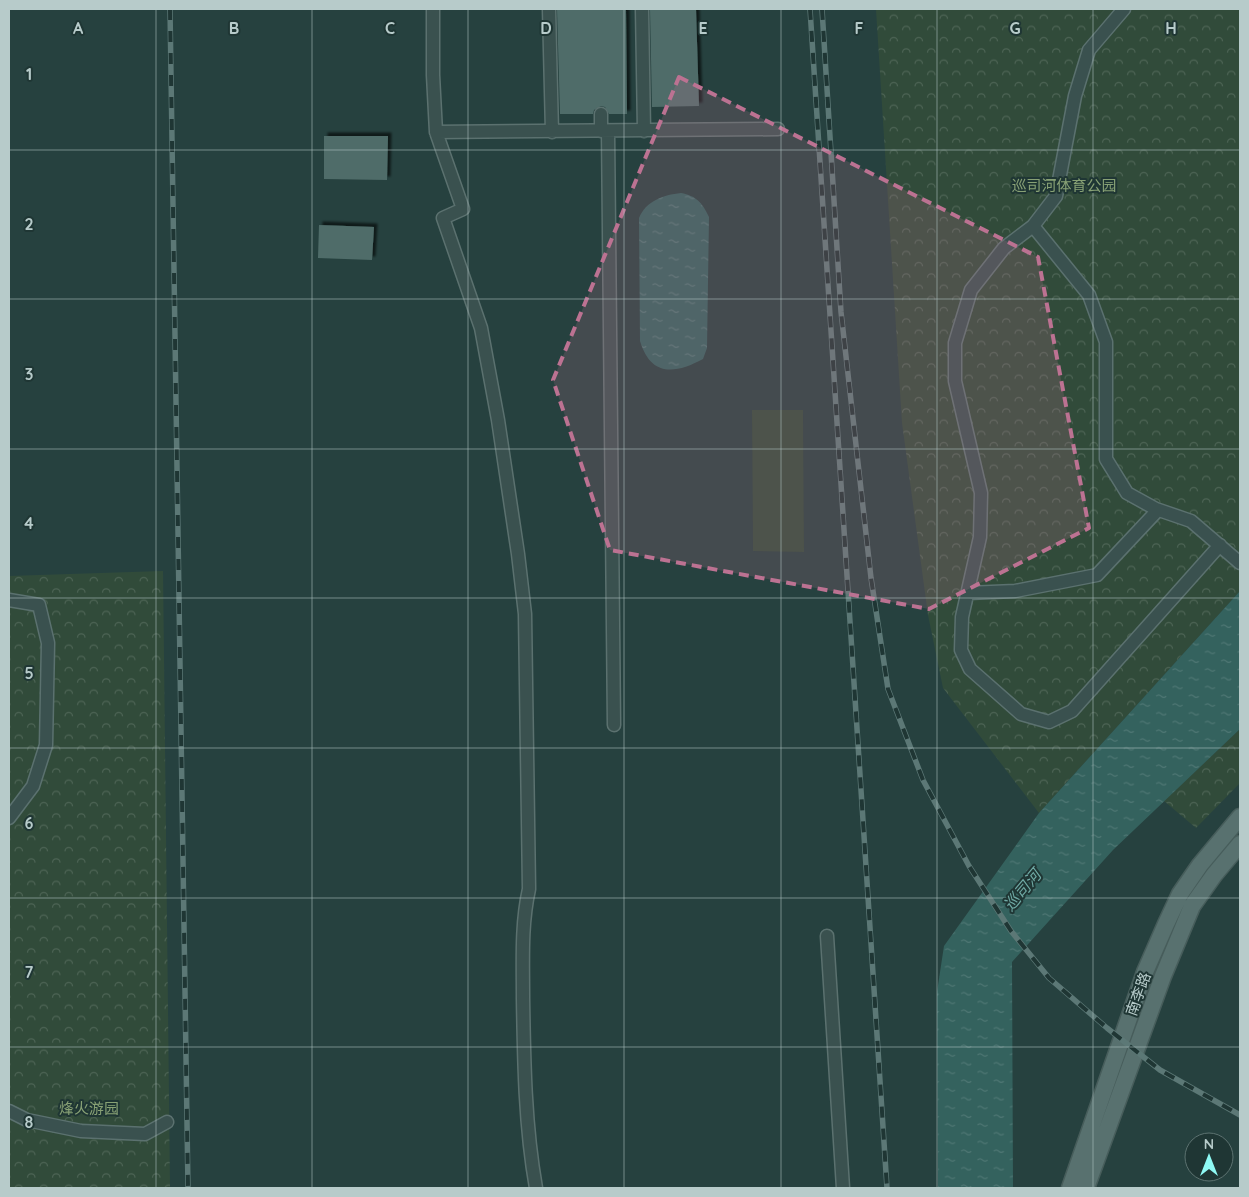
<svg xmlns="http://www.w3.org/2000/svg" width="1249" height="1197" font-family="Quicksand,'Noto Sans SC',sans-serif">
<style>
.grass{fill:#314b3a}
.park{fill:url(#park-crowns)}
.water{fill:url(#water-ripples)}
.building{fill:#4f6c69;filter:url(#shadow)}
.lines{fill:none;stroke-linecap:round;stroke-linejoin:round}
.minor-casing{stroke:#5b716f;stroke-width:15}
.major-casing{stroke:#475d5b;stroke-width:19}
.minor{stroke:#3a514f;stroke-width:12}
.major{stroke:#58716f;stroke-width:16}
.rail-casing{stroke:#5c7876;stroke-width:5.5}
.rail{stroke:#1f3634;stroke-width:4;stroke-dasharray:11;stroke-linecap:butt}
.marked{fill:#bc7292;fill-opacity:0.2;stroke:#bc7292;stroke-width:4;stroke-dasharray:10 6;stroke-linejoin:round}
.grid{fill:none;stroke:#b7cbca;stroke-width:1;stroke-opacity:0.55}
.labels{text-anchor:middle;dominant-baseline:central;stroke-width:4;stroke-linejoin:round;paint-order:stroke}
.park-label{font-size:15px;fill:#88a175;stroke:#1f3634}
.street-label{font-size:15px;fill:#b7cbca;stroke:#1f3634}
.water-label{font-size:16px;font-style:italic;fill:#70aaa5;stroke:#1f3634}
.grid-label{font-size:16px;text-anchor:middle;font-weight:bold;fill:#b7cbca;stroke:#1f3634;stroke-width:4;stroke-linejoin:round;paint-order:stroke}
</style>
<defs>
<pattern id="park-crowns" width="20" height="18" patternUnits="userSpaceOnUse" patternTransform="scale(1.25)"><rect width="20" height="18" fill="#314b3a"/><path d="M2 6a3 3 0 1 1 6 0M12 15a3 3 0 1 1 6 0" fill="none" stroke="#4d6455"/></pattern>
<pattern id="water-ripples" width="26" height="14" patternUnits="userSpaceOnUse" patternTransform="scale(1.25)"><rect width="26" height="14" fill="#34625e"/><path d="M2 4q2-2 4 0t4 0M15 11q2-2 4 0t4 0" fill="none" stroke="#4f7774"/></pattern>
<filter id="shadow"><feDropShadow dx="3.5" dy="-3.5" stdDeviation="1" flood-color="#0009"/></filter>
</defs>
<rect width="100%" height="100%" fill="#26413f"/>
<path class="grass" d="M752,410H803L804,552L753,551Z"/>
<path class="park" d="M876,9H1240V591L1039,813L943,688L928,615L902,423Z
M163,571L170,1188H9V576Z
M1240,729V783L1196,828L1164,801Z"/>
<path class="water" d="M681,193C696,196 702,202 709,217L707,348L703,359C675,374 651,377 640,341L639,218C646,201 663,195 681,193Z
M1240,591V729L1113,850L1012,962L1013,1188H938L937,992L944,946L1039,813Z"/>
<path class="building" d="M557,9H626L627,114H609L605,107L601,106L594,110L593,114H560Z
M650,9H696L699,106L652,107Z
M324,136H388L387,180L324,179Z
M319,225L374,227L372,260L318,258Z"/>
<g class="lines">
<g class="minor-casing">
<path id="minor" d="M433,9V75L436,132L463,209L443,218L481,328L498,420L518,554L525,614L529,889C521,925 523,961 523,998C524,1062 525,1126 536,1188
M549,9L552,132
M642,9L644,131
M1124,9L1089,50L1075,96L1056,196L1033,226L1004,248L971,290L955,343V381L981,493L980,537L962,617L961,650L970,669L1021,714L1049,722L1072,711L1220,545
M601,114V131
M608,131L614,725
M436,132L778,129
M1033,226L1089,295L1106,342V459L1127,493L1156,509L1191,521L1240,563
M968,593L1015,591L1097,575L1158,510
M9,600L39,605L48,643L46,745L33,786L9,818
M827,936L843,1188
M9,1111L27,1120L81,1131L145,1134L167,1122"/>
</g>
<g class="major-casing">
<path id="major" d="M1070,1188L1145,972L1166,924L1180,894L1200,865L1240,817
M1086,1188L1163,976L1192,906L1214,875L1240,844"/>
</g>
<use href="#minor" class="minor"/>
<use href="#major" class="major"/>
<g class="rail-casing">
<path id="rail" d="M170,9L188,1188
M810,9L887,1188
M822,9L841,312L871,578L888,689L923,780L969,866L1011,931L1049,978L1107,1028L1160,1070L1240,1115"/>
</g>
<use href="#rail" class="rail"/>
</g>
<path class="marked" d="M679,77L1038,257L1089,528L929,609L610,550L553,380Z"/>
<path class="grid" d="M156,9V1188M312,9V1188M468,9V1188M624,9V1188M781,9V1188M937,9V1188M1093,9V1188M9,150H1240M9,299H1240M9,449H1240M9,598H1240M9,748H1240M9,898H1240M9,1047H1240"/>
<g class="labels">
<g class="park-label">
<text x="1064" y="185">巡司河体育公园</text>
<text x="89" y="1108">烽火游园</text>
</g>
<g class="street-label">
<text transform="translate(1138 994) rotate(-70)">南李路</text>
</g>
<g class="water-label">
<text transform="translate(1022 890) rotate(-50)">巡司河</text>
</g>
</g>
<g class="grid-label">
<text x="78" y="34">A</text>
<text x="234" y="34">B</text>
<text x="390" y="34">C</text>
<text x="546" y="34">D</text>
<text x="703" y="34">E</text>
<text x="859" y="34">F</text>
<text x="1015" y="34">G</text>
<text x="1171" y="34">H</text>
<text x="29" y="80">1</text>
<text x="29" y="230">2</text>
<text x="29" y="380">3</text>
<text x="29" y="529">4</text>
<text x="29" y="679">5</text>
<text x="29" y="829">6</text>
<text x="29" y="978">7</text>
<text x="29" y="1128">8</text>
</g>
<rect width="1249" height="1197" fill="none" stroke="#b7cbca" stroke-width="20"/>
<g transform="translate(1209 1157)"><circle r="24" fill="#1f3634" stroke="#5c7270"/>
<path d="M0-4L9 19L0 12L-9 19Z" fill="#8ef9f4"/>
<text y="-8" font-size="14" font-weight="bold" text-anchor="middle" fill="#b7cbca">N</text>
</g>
</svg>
